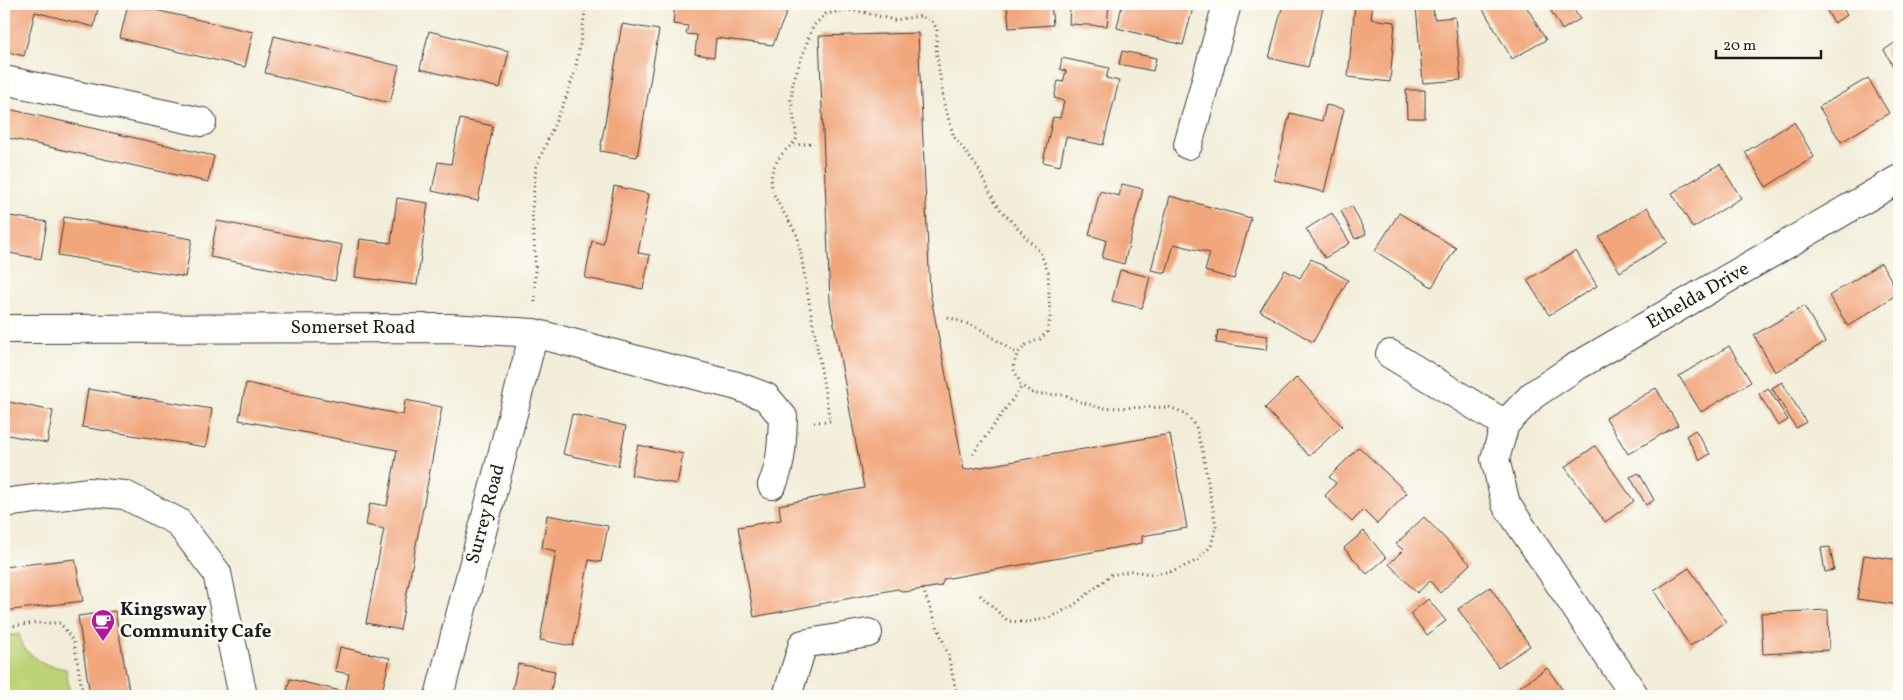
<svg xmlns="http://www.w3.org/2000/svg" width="1903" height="700" font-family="Vollkorn,serif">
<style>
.green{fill:#bdd377;stroke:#6c784a}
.building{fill:#f1a67c}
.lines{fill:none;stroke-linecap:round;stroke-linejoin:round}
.minor-casing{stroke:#3c3b38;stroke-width:30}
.path{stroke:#3c3b38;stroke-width:3;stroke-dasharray:1 4;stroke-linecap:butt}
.minor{stroke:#fff;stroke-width:28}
.labels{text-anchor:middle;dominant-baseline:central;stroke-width:5;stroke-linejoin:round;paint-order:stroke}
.street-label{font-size:19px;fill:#1c1c1c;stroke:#fdfcf7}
.poi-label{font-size:19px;font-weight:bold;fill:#1c1c1c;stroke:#fdfcf7;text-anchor:start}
</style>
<rect width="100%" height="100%" fill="#fdfcf7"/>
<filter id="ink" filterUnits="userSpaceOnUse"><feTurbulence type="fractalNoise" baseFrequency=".02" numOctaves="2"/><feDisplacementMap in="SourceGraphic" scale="10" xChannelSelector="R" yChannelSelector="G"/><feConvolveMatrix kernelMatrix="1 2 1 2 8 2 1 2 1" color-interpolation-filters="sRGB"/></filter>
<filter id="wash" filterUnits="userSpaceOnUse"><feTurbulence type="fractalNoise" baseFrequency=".0096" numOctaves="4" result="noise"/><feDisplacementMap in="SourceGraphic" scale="20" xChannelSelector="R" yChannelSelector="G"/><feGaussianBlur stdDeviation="1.12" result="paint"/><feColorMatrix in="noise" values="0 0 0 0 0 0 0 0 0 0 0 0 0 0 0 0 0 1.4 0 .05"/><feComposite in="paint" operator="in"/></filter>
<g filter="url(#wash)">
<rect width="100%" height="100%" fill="#f2edd8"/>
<path class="green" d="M19,634L24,649L43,664L66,669L70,696H4V636Z"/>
<g id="blocks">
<path class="building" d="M4,4H99L94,27L35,12L24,56L4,51Z
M128,4L253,32L245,67L120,38Z
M675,4H790L773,45L716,38L714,57L695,54L697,35L686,34L688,26L673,24Z
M1007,4H1051L1053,25L1009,28Z
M1070,4H1109L1107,26L1069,24Z
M1131,4H1194L1183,45L1117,28L1122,5L1130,7Z
M1283,4L1304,7L1305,4H1324L1308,67L1269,58Z
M1355,4H1373L1371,19L1395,22L1390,82L1348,77Z
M1480,4H1525L1546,40L1512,59Z
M1547,4H1570L1580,19L1562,30Z
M1823,4H1840L1847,15L1834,23Z
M1433,5L1434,19L1455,17L1461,80L1423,83L1416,7Z
M622,24L659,30L637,157L600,151Z
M429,31L509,51L500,88L420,69Z
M918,33L930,292L964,470L1170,434L1187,528L1142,536V543L944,579L941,586L905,592L897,589L754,617L738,527L781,520L779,505L864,488L830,302L819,36Z
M274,36L399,66L390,103L265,73Z
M1899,40V77L1884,50Z
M1122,51L1156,58L1153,71L1119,64Z
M1062,58L1109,68L1106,78L1119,81L1103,145L1066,137L1060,166L1043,162L1053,117L1060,118L1064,101L1054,98L1058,81L1063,82L1066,71L1060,69Z
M1868,78L1889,113L1841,142L1819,107Z
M1406,90H1425V118H1407Z
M1326,105L1344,109L1324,192L1274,180L1290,113L1322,121Z
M4,108L214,156L208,182L4,137Z
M460,119L493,126L478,201L432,191L438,162L451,164Z
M1794,122L1814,157L1766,187L1745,152Z
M1720,164L1741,198L1693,228L1672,193Z
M1122,184L1143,189L1124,264L1102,258L1106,240L1089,235L1100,191L1119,196Z
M614,186L649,194L638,253L650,255L643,289L585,278L592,241L603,244Z
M1170,196L1251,218L1234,279L1205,271L1210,253L1174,244L1166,273L1151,270Z
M397,198L428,203L417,285L355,277L360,239L391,243Z
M1352,206L1366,234L1355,239L1341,211Z
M1647,207L1668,242L1620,272L1599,237Z
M1332,213L1350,243L1325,258L1306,229Z
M1399,213L1456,248L1432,287L1375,251Z
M4,215L47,222L41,259L4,252Z
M64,217L192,239L185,277L58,255Z
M217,221L342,245L335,281L210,257Z
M1576,251L1597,286L1549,315L1527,280Z
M1311,259L1348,280L1313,342L1260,311L1285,270L1300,278Z
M1881,263L1899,293L1848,326L1829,296Z
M1120,270L1150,277L1142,308L1112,301Z
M1804,306L1825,342L1775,372L1754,335Z
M1218,330L1268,336L1266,350L1216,343Z
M1729,346L1751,382L1701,412L1679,376Z
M1297,377L1342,426L1309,456L1265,408Z
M1782,382L1806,422L1796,428L1772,388Z
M246,383L403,415L405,400L442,407L400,630L366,623L384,529L366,525L370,503L387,506L397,450L239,420Z
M1656,388L1678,425L1628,454L1606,418Z
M1768,388L1788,420L1778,426L1759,394Z
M88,389L212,409L206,447L82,427Z
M4,401L53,411L47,443L4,434Z
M572,414L626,426L618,466L563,454Z
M1695,430L1710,454L1700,460L1686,436Z
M638,445L683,454L677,484L631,475Z
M1595,446L1634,501L1605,522L1565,467Z
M1359,447L1407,493L1377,524L1363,510L1352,522L1325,496L1336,483L1329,477Z
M1639,473L1654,500L1646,505L1630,477Z
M547,515L608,526L601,562L589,560L573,646L540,640L556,551L542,548Z
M1424,517L1470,564L1440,593L1430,581L1417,593L1389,564L1403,550L1396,544Z
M1364,531L1386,558L1367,574L1344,548Z
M1830,547L1834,570L1825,572L1821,548Z
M1864,555L1899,560V605L1857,599Z
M75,559L83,601L4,611V567Z
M1689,568L1726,622L1690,646L1654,591Z
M1490,587L1530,646L1498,667L1458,609Z
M1428,599L1446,621L1427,635L1410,614Z
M1828,610L1829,650L1763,654L1761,613Z
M115,611L130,696H90L78,616Z
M340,647L390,658L381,696H286L290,679L345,692L349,674L335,671Z
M518,664L555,671L550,696H511Z
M1547,668L1567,696H1515L1512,692Z"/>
</g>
</g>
<g filter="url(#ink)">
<use href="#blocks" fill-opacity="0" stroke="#3c3b38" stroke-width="1"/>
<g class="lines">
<g class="minor-casing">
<path id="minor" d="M4,80L202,122
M1188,145L1227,4
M4,329L450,328L534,333L737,386L766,397L783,417C782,440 782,464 772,485
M1390,354L1505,424L1495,459L1506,504L1635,696
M1505,424L1533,395L1572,369L1899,179
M4,503L89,492L125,495L178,522L217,573L243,696
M439,696L534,333
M787,696L803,644L868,633"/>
</g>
<path class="path" d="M794,145L814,143
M535,302V254L532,211L536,167L565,100L575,71L582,33L586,4
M948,317L979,328L1017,354
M814,422L830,421L798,238C786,209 755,187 782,154C787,148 793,145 797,138L791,100L793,82L813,26L826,14L846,10L863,12L894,20L921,16L932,21L937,29L936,48L944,104L954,137L978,168L989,191L1000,209L1040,252L1048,272L1050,318L1047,332L1040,339L1026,345L1017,354L1013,368L1022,386L1034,394L1065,395L1081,402L1101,408L1169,407L1185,413L1196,427L1202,449L1216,526L1211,546L1198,560L1174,571L1152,574L1131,571L1111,575L1074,605L1049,618L1026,622L1008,621L980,595
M973,454L1022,386
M923,589L948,654L957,696
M4,627L34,623H60L74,642L83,696"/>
<use href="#minor" class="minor"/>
</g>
</g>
<defs>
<g id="cafe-pin" transform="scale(1.25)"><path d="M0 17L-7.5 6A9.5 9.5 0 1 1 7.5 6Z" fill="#b5179e" stroke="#fdfcf7"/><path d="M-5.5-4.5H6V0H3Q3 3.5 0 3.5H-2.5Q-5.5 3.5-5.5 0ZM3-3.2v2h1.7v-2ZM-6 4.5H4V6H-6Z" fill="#fff"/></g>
</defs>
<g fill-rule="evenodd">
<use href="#cafe-pin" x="103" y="621"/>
</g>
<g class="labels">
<g class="street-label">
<text transform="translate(1698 296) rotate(-30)">Ethelda Drive</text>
<text x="353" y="328">Somerset Road</text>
<text transform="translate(486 514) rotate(-75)">Surrey Road</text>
</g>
<g class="poi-label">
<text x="120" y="610">Kingsway<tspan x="120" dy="22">Community Cafe</tspan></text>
</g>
</g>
<rect width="1903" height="700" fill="none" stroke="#fdfcf7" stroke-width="20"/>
<path d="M1716 50v8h105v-8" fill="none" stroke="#1c1c1c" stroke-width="2.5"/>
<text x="1723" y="50" font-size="15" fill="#1c1c1c" stroke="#fdfcf7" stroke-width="4" paint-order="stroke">20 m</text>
</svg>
